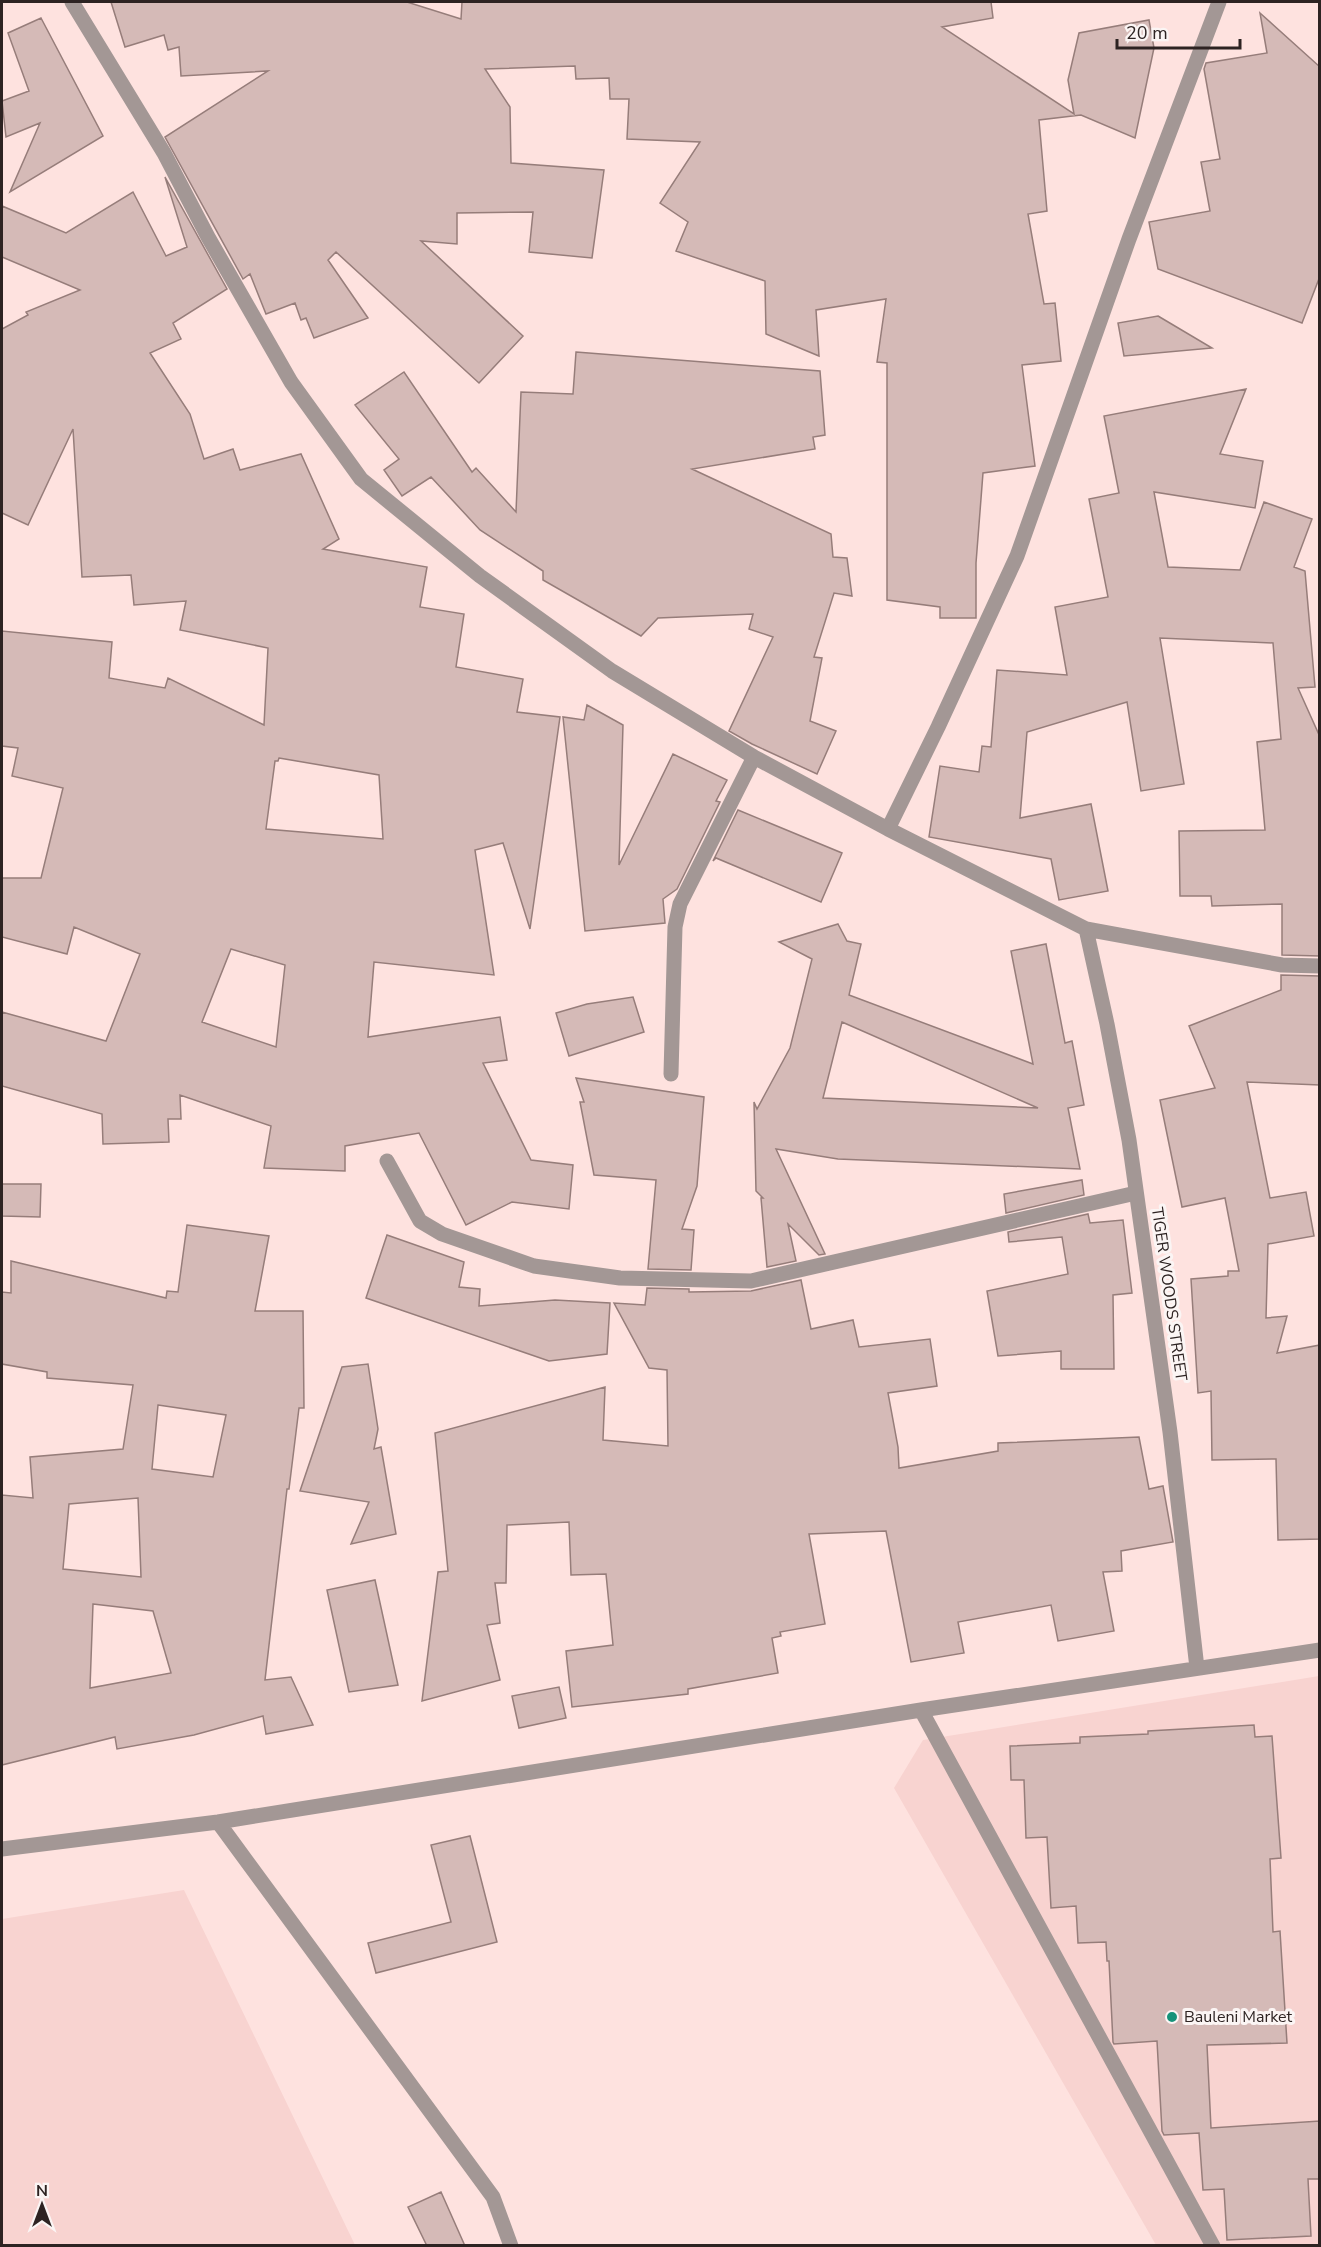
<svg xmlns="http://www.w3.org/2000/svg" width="1321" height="2247" font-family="'Nunito Sans',sans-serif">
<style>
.built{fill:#f8d3d0}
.building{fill:#d5bab7;stroke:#967d7a;stroke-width:1.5;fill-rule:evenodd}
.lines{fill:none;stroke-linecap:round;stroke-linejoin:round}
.minor{stroke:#a39795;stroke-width:15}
.poi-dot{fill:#16937a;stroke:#fbf5f4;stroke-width:2}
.labels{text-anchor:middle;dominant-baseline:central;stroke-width:6;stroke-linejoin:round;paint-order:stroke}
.street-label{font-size:16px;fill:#2d2322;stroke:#fbf5f4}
.poi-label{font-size:16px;fill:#2d2322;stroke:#fbf5f4;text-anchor:start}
</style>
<rect width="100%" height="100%" fill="#fee2df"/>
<path class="built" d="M1319,1676V2245H1156L894,1788L923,1740Z
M184,1890L355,2245H2V1919Z"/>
<path class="building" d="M111,2H407L461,19L462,2H991L993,18L942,27L1074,114L1068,80L1079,33L1149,20L1154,48L1135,138L1081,115L1039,120L1047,211L1028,214L1044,304L1055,303L1061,361L1022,365L1035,466L983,473L976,563V618H940V607L887,600V363L877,362L886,299L816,310L819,356L766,334L765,281L676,251L688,222L660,203L700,142L627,139L629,99H610L609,78L576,79L575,66L485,69L510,107L511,163L604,170L592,258L529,252L533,212L457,213V244L421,241L523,336L479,383L336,252L328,260L368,318L314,338L306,318L301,320L295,303L266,314L250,274L243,279L165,137L268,71L181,76L179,47L168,50L164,35L125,47Z
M1260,13L1320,67V276L1302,323L1158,269L1149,222L1210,211L1201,162L1220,159L1204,69L1206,63L1267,53Z
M41,18L103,136L10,192L40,123L6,137L2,101L29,91L8,33Z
M165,177L227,289L173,323L181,339L150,353L190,414L204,459L233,449L240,470L301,454L339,539L323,549L427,567L420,607L464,614L456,667L523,679L517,712L560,717L530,929L503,843L475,850L494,975L374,962L368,1037L500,1017L507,1060L483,1063L531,1160L573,1165L569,1209L512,1202L466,1225L419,1133L345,1146V1171L264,1168L271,1126L180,1095L181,1119H168L169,1142L103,1144L102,1114L2,1086V1012L106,1041L140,954L74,927L67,954L2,937V878H41L63,788L12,776L18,748L2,746V631L112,642L109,678L165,688L168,678L264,725L268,648L180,630L186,601L134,605L131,575L82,577L73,429L28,525L2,513V329L28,315L26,312L80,290L2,257V206L66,233L133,192L166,256L187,247ZM279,758L379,775L383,839L266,829L275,761H278ZM231,949L285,965L276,1047L202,1022Z
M1158,316L1212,348L1124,356L1118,323Z
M576,352L820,371L825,435L813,437L815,449L692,469L831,534L833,557L847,558L852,596L834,593L814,657L822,658L810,721L836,731L817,774L752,744L729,731L773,637L749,629L753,614L658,618L641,636L543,580V571L480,530L431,477L402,496L384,470L399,459L355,405L404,372L472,472L476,468L516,512L521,392L573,394Z
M1246,389L1220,454L1263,461L1255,508L1154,492L1168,567L1240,570L1264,502L1312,519L1294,567L1305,571L1315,687L1298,688L1320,737V956L1282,955V904L1212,906L1211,896H1180L1179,831L1265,830L1257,742L1281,739L1273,643L1160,638L1184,784L1141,791L1127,702L1027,732L1020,818L1091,804L1108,891L1059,900L1051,859L929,837L940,766L979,772L982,746L991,747L997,670L1067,675L1055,607L1108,597L1089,499L1119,493L1104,416Z
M587,705L623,725L619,865L673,754L727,780L716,801L720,802L677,889L663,899L665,923L585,931L563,717L584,720Z
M738,810L842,853L821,902L716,858L713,861Z
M838,924L847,941L861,944L849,995L1033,1064L1011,951L1046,944L1065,1043L1072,1041L1084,1105L1068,1108L1080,1169L838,1159L776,1149L825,1254L819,1255L788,1224L796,1261L767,1267L761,1198H763L756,1191L754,1102L757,1109L790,1048L812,959L779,942ZM842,1022L1038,1108L823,1098Z
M1281,975L1320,976V1085L1247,1082L1270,1198L1306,1192L1314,1236L1268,1244L1266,1318L1287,1316L1277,1353L1320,1345V1539L1278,1540L1276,1459L1212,1460L1211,1391L1198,1393L1191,1279L1228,1276V1271H1239L1225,1198L1182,1207L1160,1100L1215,1088L1189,1026L1281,990Z
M633,997L644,1032L569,1056L556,1013L587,1004Z
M576,1078L704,1097L697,1186L682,1229L694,1230L691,1270L648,1269L656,1180L594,1175L580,1102H584Z
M1082,1180L1084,1195L1006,1213L1004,1194Z
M2,1184H41L40,1217L2,1216Z
M1088,1214L1090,1223L1123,1220L1132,1293L1113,1295L1114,1369H1061V1351L998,1356L987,1291L1068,1274L1062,1237L1009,1242L1008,1232Z
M187,1225L269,1236L255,1311H303L304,1408H299L289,1489H287L265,1680L291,1677L313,1725L266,1734L263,1716L194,1735L117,1749L115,1737L2,1765V1495L33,1498L30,1457L123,1449L133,1385L47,1378V1372L2,1364V1292L11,1293V1261L166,1298L167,1291L178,1292ZM158,1405L226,1415L213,1477L152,1469ZM138,1498L141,1577L63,1569L69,1504ZM93,1604L153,1611L171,1673L90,1688Z
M387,1235L464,1262L459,1287L480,1289L479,1306L555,1300L610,1303L607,1354L549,1361L366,1298Z
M801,1280L811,1329L853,1320L859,1347L930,1339L937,1386L888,1393L898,1447L899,1468L998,1451V1443L1139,1437L1149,1489L1163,1486L1173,1542L1121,1551L1122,1571L1103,1572L1114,1631L1058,1641L1051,1605L958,1622L964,1653L911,1662L886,1531L809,1534L825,1624L780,1632L781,1636L772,1638L778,1673L688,1689V1694L572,1707L566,1651L613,1645L606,1574L571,1575L569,1522L507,1525L506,1583H495L500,1623L487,1625L500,1680L422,1701L438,1572L448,1571L435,1433L605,1387L603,1440L668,1446L667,1370L649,1368L614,1303L645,1305L647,1288L689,1289V1292L751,1291Z
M368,1364L378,1429L374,1449L381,1447L396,1534L351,1544L369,1502L300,1491L342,1367Z
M375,1580L398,1685L349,1692L327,1590Z
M559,1687L566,1718L519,1728L512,1696Z
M1254,1725L1255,1737L1272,1736L1281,1858L1270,1859L1273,1932L1280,1931L1287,2043L1207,2045L1211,2128L1320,2121V2179H1308L1311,2236L1227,2240L1224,2189L1203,2190L1199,2133L1164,2135L1162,2131L1157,2041L1114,2044L1113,2042L1109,1961H1107L1106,1942L1078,1943L1076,1906L1051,1908L1047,1837L1026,1838L1024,1780H1011L1010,1746L1080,1743V1737L1148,1734V1731Z
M470,1836L497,1942L376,1973L368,1943L451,1922L431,1845Z
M441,2192L465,2246H427L408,2207Z"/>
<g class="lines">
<path class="minor" d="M72,2L164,153L208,237L291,382L361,479L480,576L612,671L754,757L888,829L1086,929L1282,965L1320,966
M888,829L938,727L1017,556L1129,239L1219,2
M1086,929L1107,1024L1129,1140L1170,1432L1197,1668
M671,1074L675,927L680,904L754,757
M387,1161L420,1221L442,1234L534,1266L620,1278L751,1281L1136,1193
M921,1710L1213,2246
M218,1822L493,2197L511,2246
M2,1849L218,1822L921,1710L1320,1650"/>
</g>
<circle class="poi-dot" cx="1172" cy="2017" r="6"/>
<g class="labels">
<g class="street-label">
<text transform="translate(1169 1294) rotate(82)">TIGER WOODS STREET</text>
</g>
<g class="poi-label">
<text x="1184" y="2017">Bauleni Market</text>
</g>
</g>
<rect width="1321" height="2247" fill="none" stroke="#2d2322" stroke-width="6"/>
<g transform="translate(42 2205)" stroke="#fbf5f4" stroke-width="4.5" paint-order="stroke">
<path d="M0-4.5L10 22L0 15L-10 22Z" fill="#2d2322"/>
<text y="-9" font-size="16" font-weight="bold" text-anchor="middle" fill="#2d2322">N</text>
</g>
<path d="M1117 39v9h123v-9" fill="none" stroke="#2d2322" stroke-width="3"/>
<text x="1126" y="39" font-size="18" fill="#2d2322" stroke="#fbf5f4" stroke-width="4.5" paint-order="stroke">20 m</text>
</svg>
